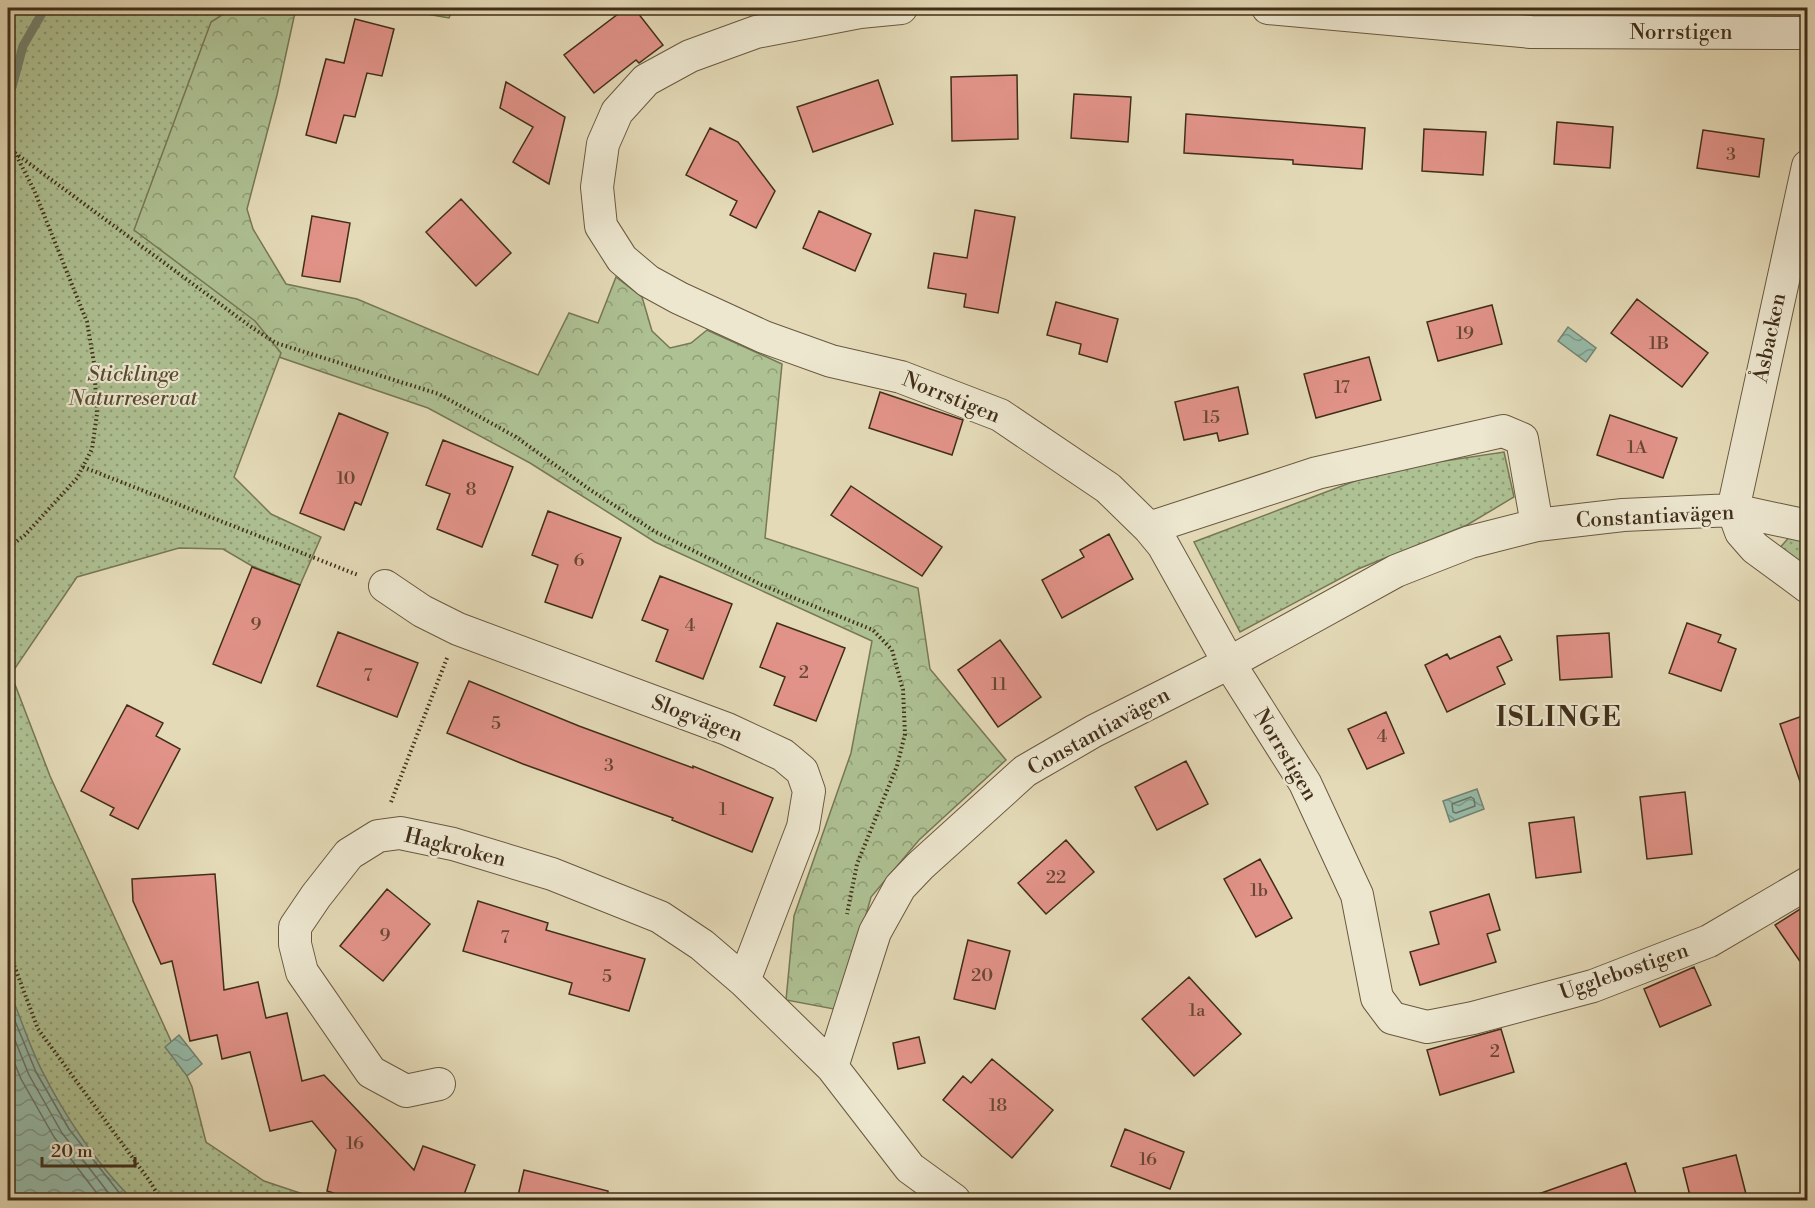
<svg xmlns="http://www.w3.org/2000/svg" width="1815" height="1208" font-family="'Libre Bodoni',serif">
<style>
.forest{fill:url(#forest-crowns);stroke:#777856;stroke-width:1.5}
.park{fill:url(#park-dots);stroke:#777856;stroke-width:1.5}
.water{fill:url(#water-waves);stroke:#748370;stroke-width:1.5}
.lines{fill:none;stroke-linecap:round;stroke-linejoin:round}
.shore{stroke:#6b7462;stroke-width:1.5}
.stream{stroke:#748370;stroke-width:9}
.building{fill:#e29389;stroke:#402e19;stroke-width:1.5}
.street-casing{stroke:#695940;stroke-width:34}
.path{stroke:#402e19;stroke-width:4;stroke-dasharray:1.5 3;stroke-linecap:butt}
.street{stroke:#ede7d0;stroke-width:32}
.labels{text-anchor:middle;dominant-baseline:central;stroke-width:4.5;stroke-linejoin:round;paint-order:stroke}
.number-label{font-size:18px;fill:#684735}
.street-label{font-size:21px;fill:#402e19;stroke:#ede7d0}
.park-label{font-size:21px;font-style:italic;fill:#564b31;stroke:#ede7d0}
.district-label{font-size:27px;font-weight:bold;letter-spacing:1.5px;fill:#402e19;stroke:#ede7d0}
</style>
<defs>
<pattern id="forest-crowns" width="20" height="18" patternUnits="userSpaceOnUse" patternTransform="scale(1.5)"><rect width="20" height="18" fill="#aec193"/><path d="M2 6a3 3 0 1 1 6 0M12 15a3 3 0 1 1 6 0" fill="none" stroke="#8f9d77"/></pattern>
<pattern id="park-dots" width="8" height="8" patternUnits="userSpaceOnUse" patternTransform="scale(1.5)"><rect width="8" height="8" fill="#aec193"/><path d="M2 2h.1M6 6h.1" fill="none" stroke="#8f9d77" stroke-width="1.8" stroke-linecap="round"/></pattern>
<pattern id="water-waves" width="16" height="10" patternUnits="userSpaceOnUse" patternTransform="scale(1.5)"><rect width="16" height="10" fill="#96bbaa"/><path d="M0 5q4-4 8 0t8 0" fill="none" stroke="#7c988a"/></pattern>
</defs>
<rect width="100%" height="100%" fill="#e4dab7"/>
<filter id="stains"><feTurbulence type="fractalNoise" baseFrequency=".00333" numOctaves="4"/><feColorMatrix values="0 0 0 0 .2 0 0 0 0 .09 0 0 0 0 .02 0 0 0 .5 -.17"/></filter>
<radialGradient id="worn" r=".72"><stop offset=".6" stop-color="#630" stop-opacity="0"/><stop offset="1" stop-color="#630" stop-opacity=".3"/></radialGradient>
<path class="forest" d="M28,8H296L277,95L247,209L253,229L286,284L357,299L538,375L569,313L598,323L616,277L642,297L652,331L670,348L691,343L707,330L782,364L765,538L918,588L930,669L1006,760L919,840L871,897L839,1010L786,1000L794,916L851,753L872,641L655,542L530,463L428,408L276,356L137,251L8,47Z
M392,8H453L449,18Z"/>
<path class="park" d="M8,8H233L211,22L134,230L255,321L281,353L234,477L271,514L321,537L300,585L252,566L223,549L179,548L77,577L11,674L50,776L192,1087L206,1142L264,1181L321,1200H133C97,1165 64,1115 41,1069C28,1043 19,1015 8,988Z
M1504,452L1514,497L1467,525L1358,569L1240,632L1194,542L1384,470Z
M1792,534L1807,537V575L1777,551Z"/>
<path class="water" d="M1568,327L1596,348L1586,362L1558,341Z
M1477,789L1484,809L1450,822L1443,801Z
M8,988C20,1015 28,1043 41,1069C64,1115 97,1165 133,1200H8Z
M179,1035L202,1064L187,1076L165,1047Z"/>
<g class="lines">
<path class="shore" d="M1471,797L1474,799L1475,806L1456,813L1453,812L1452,804Z
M8,1004L36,1072L69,1129L125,1200
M8,1023L29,1075L62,1133L114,1200
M8,1047L21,1079L54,1137L102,1200"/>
<path class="stream" d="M12,87L23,46L45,8"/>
</g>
<path class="building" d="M626,8H634L663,45L639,63L636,60L594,93L564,55Z
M355,19L394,29L382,76L367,73L355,117L344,115L336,143L306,135L326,59L344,63Z
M1017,75L1018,139L952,141L951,77Z
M878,80L893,124L813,152L797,107Z
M506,82L565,117L549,184L513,162L533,127L500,108Z
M1074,94L1131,97L1128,142L1071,138Z
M1186,114L1365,128L1362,169L1293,164V160L1184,153Z
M1557,122L1613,127L1610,168L1554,164Z
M710,128L738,142L775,191L756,228L730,215L737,201L686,175Z
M1424,129L1486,132L1483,175L1422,171Z
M1703,130L1764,139L1759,177L1697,168Z
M461,199L511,253L476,286L426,232Z
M975,210L1015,217L998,313L964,307L966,294L928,288L934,253L967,258Z
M819,211L871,234L855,271L803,248Z
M312,216L350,223L340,282L302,276Z
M1637,299L1708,353L1682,387L1611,333Z
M1056,302L1118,319L1107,362L1079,354L1081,344L1047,335Z
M1492,305L1502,344L1438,361L1427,322Z
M1369,357L1381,400L1316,418L1304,374Z
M1238,387L1248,434L1219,441L1217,433L1184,440L1175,402Z
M880,392L963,420L952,455L869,428Z
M339,413L388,433L361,505L355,502L344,530L300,513Z
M1610,415L1677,438L1663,478L1597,455Z
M443,440L513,467L482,547L437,529L450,494L426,485Z
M851,486L942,547L922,576L831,515Z
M548,511L621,538L592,618L545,602L558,565L532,555Z
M1109,534L1133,579L1062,618L1042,580L1084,557L1080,550Z
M252,567L300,585L261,683L213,664Z
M660,576L732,604L703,679L656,661L668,630L642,620Z
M777,623L845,648L816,721L774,705L785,677L760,667Z
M1687,623L1721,635L1718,642L1736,649L1721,691L1669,673Z
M338,632L418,663L397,717L317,686Z
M1609,633L1612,677L1560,680L1557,636Z
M1500,636L1512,660L1497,667L1505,684L1447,712L1425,665L1447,654L1450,659Z
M1000,640L1041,697L998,727L958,670Z
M469,681L579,726L693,768V766L773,798L752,852L672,820L673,818L523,764L447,733Z
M127,705L163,723L156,736L180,749L138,829L110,815L114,808L81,791Z
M1386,712L1404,753L1367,769L1348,729Z
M1808,714V792L1804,793L1780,724Z
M1186,761L1208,804L1157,830L1135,787Z
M1685,792L1692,854L1647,859L1640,797Z
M1574,817L1581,872L1536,878L1529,823Z
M1066,840L1094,872L1046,914L1018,883Z
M1260,859L1292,918L1256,937L1224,879Z
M215,874L224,990L258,982L266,1018L287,1013L302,1081L324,1075L414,1170L423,1146L475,1165L462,1200H355L327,1191L336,1150L312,1121L270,1131L250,1052L222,1059L217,1035L190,1041L172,961L161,964L133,901L132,879Z
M387,889L430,924L383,981L340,946Z
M1489,894L1500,930L1487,934L1496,962L1420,985L1410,952L1439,944L1430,912Z
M478,901L548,923L546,930L645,959L629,1011L569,994L572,983L463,951Z
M1808,904V973L1775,925Z
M968,940L1010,951L995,1009L954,999Z
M1694,967L1711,1005L1660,1027L1644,989Z
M1189,977L1241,1034L1194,1076L1142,1019Z
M1501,1029L1514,1072L1440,1095L1427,1050Z
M919,1037L925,1063L898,1069L893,1043Z
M992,1059L1053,1110L1012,1158L943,1100L963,1076L971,1083Z
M1125,1129L1184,1152L1170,1189L1111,1166Z
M1736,1155L1746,1194L1721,1200H1691L1683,1168Z
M1626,1163L1638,1200H1531L1530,1197Z
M524,1170L608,1191L607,1200H517Z"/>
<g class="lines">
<g class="street-casing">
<path id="street" d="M901,8L860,12L756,32L690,56L646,80L617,112L603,144L597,187L601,226L622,259L648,281L679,298L764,337L831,361L901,377L1000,415L1108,488L1149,528L1163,545L1229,663L1305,783L1357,895L1377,998L1392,1018L1427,1027L1473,1018L1593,986L1709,941L1808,883
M1268,8L1531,32L1808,33
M1808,166L1733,510L1741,532L1755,548L1808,587
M1149,528L1317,473L1503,431L1522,439L1537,525
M385,586L422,611L458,629L727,729L783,755L802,771L809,791L803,827L744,981
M439,1084L406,1091L371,1072L302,972L295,944V927L316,896L349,854L378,836L400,833L453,844L552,874L660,917L702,945L744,981L832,1067
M954,1200L910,1168L832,1067L875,932L900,887L920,866L1025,771L1094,731L1229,663L1396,571L1470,542L1537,525L1623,515L1733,510L1808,526"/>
</g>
<path class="path" d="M8,145L15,153L34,190L87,322L94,363L97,414L92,449L77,478L25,535L8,548
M15,153L254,329L276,343L439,394L516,437L589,489L654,531L762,585L873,630L892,650L903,690L905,734L897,766L857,864L847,914
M83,467L358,575
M391,802L447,658
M8,949L38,1029L149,1180L161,1200"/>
<use href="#street" class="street"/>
</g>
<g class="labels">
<g class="number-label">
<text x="1731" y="154">3</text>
<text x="1465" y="333">19</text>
<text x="1659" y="343">1B</text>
<text x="1342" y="387">17</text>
<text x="1211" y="417">15</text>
<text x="1637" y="447">1A</text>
<text x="346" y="478">10</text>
<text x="471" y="489">8</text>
<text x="579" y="560">6</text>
<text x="256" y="624">9</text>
<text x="690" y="625">4</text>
<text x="804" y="672">2</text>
<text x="368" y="675">7</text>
<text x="999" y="684">11</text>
<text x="496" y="723">5</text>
<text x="1382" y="736">4</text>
<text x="609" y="765">3</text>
<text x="723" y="809">1</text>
<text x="1056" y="877">22</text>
<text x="1259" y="890">1b</text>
<text x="385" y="935">9</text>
<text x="505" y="937">7</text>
<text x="982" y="975">20</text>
<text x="607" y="976">5</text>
<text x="1197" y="1010">1a</text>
<text x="1495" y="1051">2</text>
<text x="998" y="1105">18</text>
<text x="355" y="1143">16</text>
<text x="1148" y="1159">16</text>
</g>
<g class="street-label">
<text x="1681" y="33">Norrstigen</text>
<text transform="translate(1770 338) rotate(-78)">Åsbacken</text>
<text transform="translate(951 398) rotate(22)">Norrstigen</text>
<text transform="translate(1655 517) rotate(-3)">Constantiavägen</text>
<text transform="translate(697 719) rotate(21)">Slogvägen</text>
<text transform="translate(1099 732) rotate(-29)">Constantiavägen</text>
<text transform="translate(1285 755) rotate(59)">Norrstigen</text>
<text transform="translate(455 848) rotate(14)">Hagkroken</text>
<text transform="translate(1624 972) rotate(-19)">Ugglebostigen</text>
</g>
<g class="park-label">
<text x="133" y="375">Sticklinge<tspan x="133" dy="24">Naturreservat</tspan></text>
</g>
<g class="district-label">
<text x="1559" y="718">ISLINGE</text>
</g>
</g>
<rect width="1815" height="1208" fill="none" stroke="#e4dab7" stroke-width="30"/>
<rect x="9" y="9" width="1797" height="1190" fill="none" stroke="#402e19" stroke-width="3"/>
<rect x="15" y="15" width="1785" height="1178" fill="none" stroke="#402e19" stroke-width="1.5"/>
<path d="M42 1157v9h93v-9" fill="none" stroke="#402e19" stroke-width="3"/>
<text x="51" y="1157" font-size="18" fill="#402e19" stroke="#ede7d0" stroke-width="4.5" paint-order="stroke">20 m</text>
<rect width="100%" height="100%" filter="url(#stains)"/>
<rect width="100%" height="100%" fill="url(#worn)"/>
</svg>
